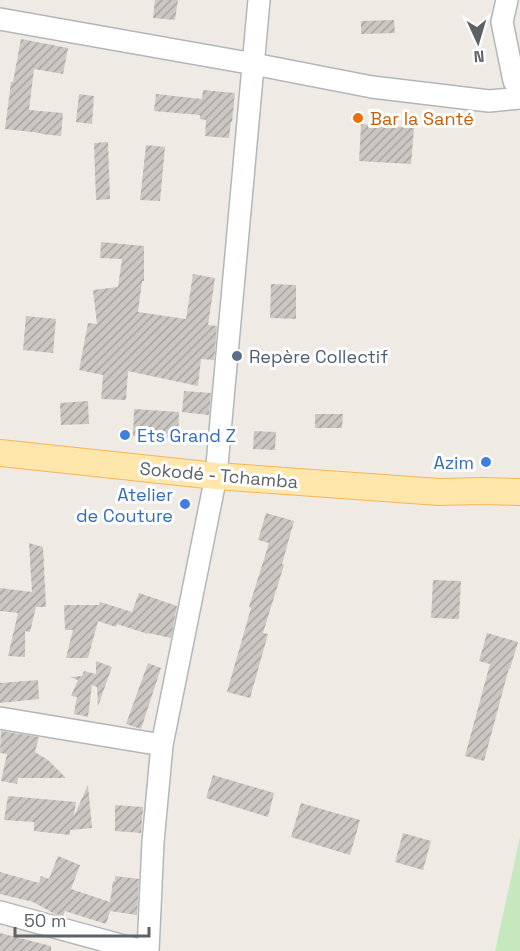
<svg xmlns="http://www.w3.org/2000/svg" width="520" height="951" font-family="'Space Grotesk',sans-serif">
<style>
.pitch{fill:#c5e8bf}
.building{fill:url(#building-hatch)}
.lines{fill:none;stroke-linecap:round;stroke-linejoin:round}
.minor-casing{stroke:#b2b6ba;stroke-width:24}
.major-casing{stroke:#f8b554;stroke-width:28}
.minor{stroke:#fff;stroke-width:21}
.major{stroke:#ffe6aa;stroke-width:26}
.food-dot{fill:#e8710a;stroke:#fff;stroke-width:2}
.service-dot{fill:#5c6f8a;stroke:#fff;stroke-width:2}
.shop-dot{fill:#3f7fe0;stroke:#fff;stroke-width:2}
.labels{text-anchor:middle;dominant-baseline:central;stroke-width:6;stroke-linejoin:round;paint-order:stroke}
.food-label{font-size:18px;fill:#c56008;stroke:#fff;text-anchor:start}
.service-label{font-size:18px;fill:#4e5e75;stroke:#fff;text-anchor:start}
.shop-label{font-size:18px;fill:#366cbe;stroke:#fff;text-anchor:end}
.street-label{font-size:18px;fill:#5c6266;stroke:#fff}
</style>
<defs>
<pattern id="building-hatch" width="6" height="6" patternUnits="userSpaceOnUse" patternTransform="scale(1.5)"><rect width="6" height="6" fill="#cac6c1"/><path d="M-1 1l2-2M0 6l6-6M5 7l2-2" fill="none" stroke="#a7a4a1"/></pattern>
</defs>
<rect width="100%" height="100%" fill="#efebe4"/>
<path class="pitch" d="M520,837V951H495Z"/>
<path class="building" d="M155,0H178L175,20L153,18Z
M394,20L395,33L361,34V21Z
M21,39L68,48L63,74L34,69L29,110L63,113L61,136L41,134V133L5,129L11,82H13Z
M203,90L235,93L232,122H231L229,138L205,136L206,120L200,119V115L154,111L156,94L202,99Z
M79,94L94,96L92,124L76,122Z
M361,124L414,128L411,164L359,161Z
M108,142L110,199L96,200L94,143Z
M146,145L165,147L160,201L140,200Z
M101,242L144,246V281H142L138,312L186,319L193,274L215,278L208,325L217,326L214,360L201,359L198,386L128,371L126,400L101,399L103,375L79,370L88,323L97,324L93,290L118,287L122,259L100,258Z
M271,284L296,285V319L270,318Z
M26,316L56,319L53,353L23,350Z
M184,391L211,393L209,415L182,412Z
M88,401L89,424L61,425L60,403Z
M134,409L179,412L178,439L133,436Z
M315,414H343L342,428H315Z
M254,431L276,432L275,450L253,449Z
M266,513L294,521L282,564L284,565L263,633L268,634L250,698L227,692L251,608L249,607L269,543L258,540Z
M29,543L43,547L46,607H36L30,632L25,631V657L8,656L18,613L0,611V588L32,592Z
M433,580L461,581L459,619L431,618Z
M139,593L177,606L171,638L148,633V634L117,624L116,627L98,621L88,658H66L73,630H65L64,605H99L100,602L132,612Z
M487,633L518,642L510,669L509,668L484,761L465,756L490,664L479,661Z
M96,661L112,667L98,706L97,687L92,685L88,717L74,714L77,697L71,696L78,680L70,677L82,676L84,671L96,674Z
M148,663L161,668L141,729L126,724Z
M38,680L39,699L0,703V683Z
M1,731L39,737L35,752L48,760L66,778H18L17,784L1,781L7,754L0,753Z
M213,775L274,793L268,817L206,798Z
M88,785L92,828L70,830V835L34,831V822L4,820L8,796L76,802L74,816Z
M301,803L360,820L350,855L291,837Z
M115,805L143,807L141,833L115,831Z
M403,833L431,841L423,870L395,862Z
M58,856L80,865L71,889L110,902L113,881H115V876L139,879L137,915L110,911L106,924L65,911L63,916L55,914L33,902L0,894V872L39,883L41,876L49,879Z
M0,933L51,946V951H0Z"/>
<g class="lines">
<g class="minor-casing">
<path id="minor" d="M507,0L502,22L514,81L520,87
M0,19L254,64L372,87L489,101L520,98
M0,718L162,745
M0,912L142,951
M148,951L153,842L162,745L216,476L259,0"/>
</g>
<g class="major-casing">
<path id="major" d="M0,453L216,476L439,492L482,491L520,492"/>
</g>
<use href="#minor" class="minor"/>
<use href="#major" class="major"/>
</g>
<circle class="food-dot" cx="358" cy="118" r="6"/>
<circle class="service-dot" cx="237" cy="356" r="6"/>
<g class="shop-dot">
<circle cx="125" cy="435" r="6"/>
<circle cx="486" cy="462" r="6"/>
<circle cx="185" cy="504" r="6"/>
</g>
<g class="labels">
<g class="food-label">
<text x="370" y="118">Bar la Santé</text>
</g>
<g class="service-label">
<text x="249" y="356">Repère Collectif</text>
</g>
<g class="shop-label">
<text x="137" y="435" text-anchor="start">Ets Grand Z</text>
<text x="474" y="462">Azim</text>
<text x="173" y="494">Atelier<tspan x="173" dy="21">de Couture</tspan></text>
</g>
<g class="street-label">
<text transform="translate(219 475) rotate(5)">Sokodé - Tchamba</text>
</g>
</g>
<g transform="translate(478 42) rotate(176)" stroke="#ffffff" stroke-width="4.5" paint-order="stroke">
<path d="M0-4.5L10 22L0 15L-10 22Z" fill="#5c6266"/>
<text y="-9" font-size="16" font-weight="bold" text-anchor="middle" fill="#5c6266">N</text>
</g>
<path d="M15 927v9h134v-9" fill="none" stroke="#5c6266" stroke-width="3"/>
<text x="24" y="927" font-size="18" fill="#5c6266" stroke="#ffffff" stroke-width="4.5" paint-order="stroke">50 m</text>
</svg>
